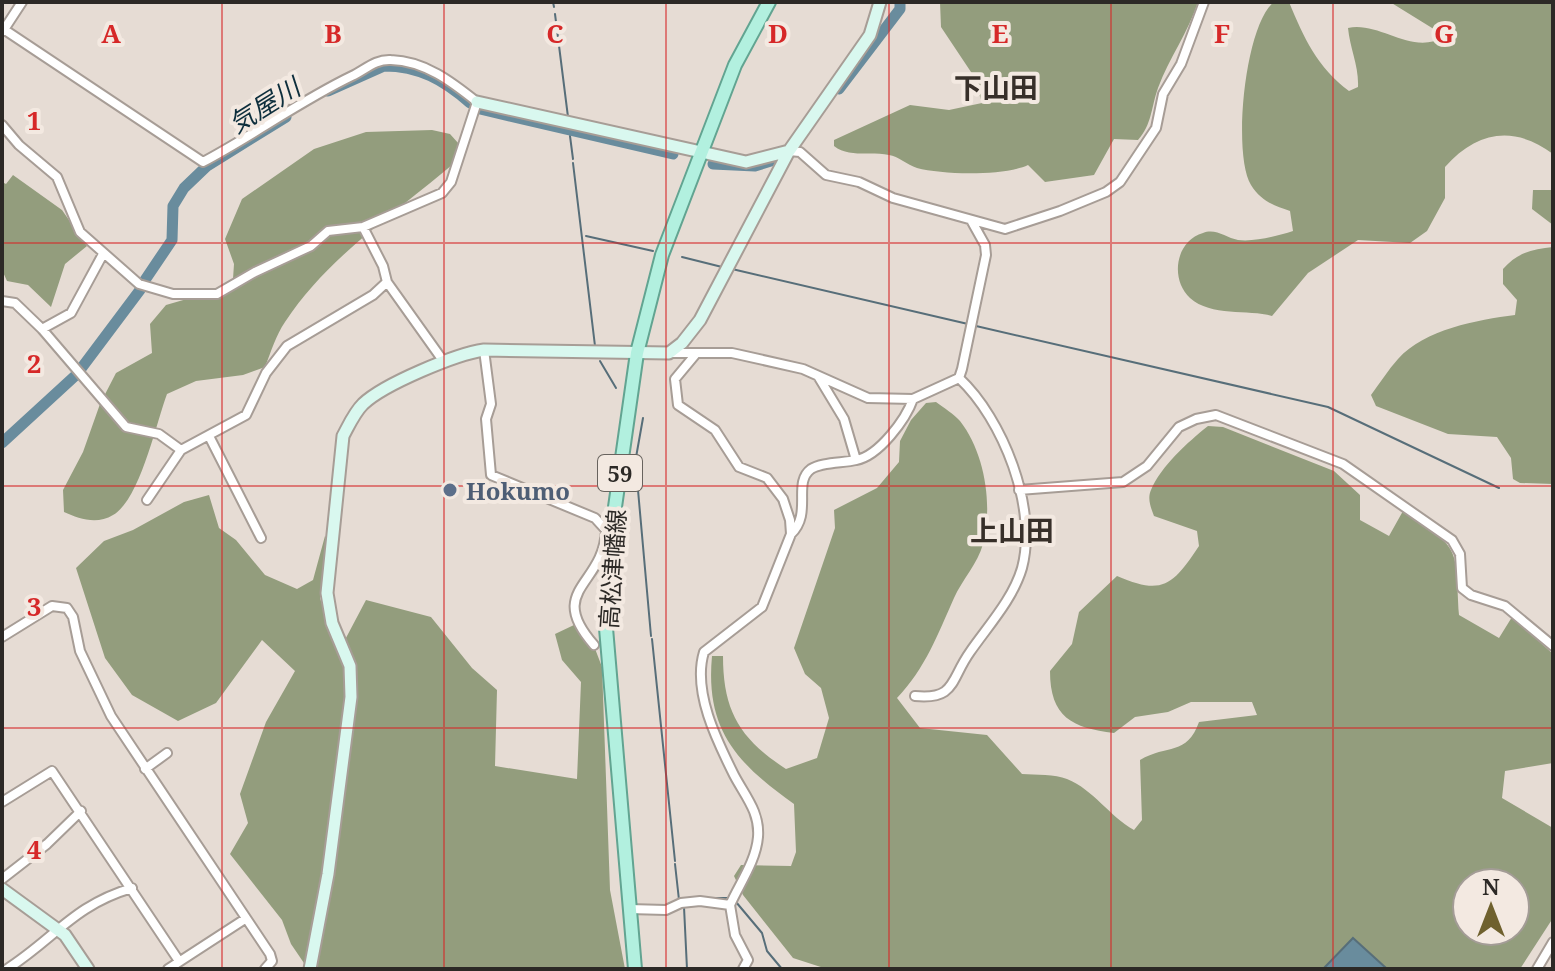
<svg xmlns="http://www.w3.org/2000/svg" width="1555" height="971" font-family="'Noto Serif','Noto Sans JP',serif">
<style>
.forest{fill:#939d7d;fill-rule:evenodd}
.water{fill:#698c9d;stroke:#576e79;stroke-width:2}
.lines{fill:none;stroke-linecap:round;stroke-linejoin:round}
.stream{stroke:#576e79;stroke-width:2}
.river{stroke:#698c9d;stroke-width:11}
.street-casing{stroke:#a79d96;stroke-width:12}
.secondary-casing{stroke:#a79d96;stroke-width:15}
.primary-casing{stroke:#62a491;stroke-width:16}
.street{stroke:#fff;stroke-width:8}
.secondary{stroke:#d9f8ef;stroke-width:11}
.primary{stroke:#b2f0df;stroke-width:12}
.grid{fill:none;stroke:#d62828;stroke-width:2;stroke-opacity:0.55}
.service-dot{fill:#5c6f8a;stroke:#f3e9e1;stroke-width:3}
.labels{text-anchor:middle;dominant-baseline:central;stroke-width:8;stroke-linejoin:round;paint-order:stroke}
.shield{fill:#f3e9e1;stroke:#68635e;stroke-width:2}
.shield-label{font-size:22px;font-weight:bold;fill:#2c2926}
.service-label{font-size:24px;font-weight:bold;fill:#4e5e75;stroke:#f3e9e1;text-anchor:start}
.street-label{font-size:24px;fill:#2c2926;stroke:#f3e9e1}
.water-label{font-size:26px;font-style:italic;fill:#0d2e3c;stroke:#f3e9e1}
.quarter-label{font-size:28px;font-weight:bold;fill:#372f29;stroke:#f3e9e1}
.grid-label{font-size:26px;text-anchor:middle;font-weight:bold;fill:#d62828;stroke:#f3e9e1;stroke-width:8;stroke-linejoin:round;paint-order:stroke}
</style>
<rect width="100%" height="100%" fill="#e6dcd4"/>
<path class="forest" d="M940,2H1198C1188,33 1169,58 1158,88C1151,108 1152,124 1138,140L1114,139L1094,175L1045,182L1028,165C1005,176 943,175 917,168C907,165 898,156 889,155C871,151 849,158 834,146V140L910,105L949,110L982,103L973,75L941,27Z
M1274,2H1289C1304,38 1317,67 1349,91L1358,87C1359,66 1350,49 1348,28C1380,21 1413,57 1445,36L1390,2H1553V154C1514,125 1477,131 1445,167V198L1427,231L1410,243L1358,240L1308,273L1272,316C1248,309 1211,317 1190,298C1170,280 1175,241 1203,233C1216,228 1226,238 1238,240C1255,242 1277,236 1293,231L1290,211C1273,205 1261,201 1251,185C1232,154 1245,24 1274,2Z
M432,130L450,134L459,144V159C400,210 329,255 285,322C276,335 271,352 265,367L243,375L196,381L167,394C156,423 140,500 113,515C97,525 79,519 64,512L63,490L83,452L100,404L116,373L152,353L150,324L166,305L218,290L233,279L234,264L225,239L242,199L314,149L366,132Z
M13,175L62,210L87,246L65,264L51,307L28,285L7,281L2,270V182L6,184Z
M1533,190H1553V225L1532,209Z
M1553,247V484L1520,483L1513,479L1511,458L1497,437L1448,434L1376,406L1371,395C1380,383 1388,370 1398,359C1425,329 1477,320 1515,315L1517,300L1503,284V269C1517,253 1532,249 1553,247Z
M936,402C944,408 954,414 960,421C985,453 993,505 983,544C978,563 962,580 954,598C938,634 925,669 897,698L920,728L987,735L1022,774C1036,775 1055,774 1067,779C1094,790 1109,816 1134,830L1142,820L1140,760C1167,744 1187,756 1199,722L1257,715L1252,702H1191L1168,712L1135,717L1114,733C1072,728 1050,717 1050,671L1072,644L1079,612L1117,576C1163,596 1173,585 1199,546L1197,531L1154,516C1151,508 1147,499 1151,490C1161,466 1188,442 1208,426L1223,427L1334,471L1360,495V520L1389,536L1403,511C1462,551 1455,544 1459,615L1499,638L1512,617L1553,654V763L1505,771L1502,798L1553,828V918L1520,969H1386L1353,939L1323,969H827L793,958L743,895L734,876L741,865L791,866L796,852L794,804C738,764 705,731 712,656H723C723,711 740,739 786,769L817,758L829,718L821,688L805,674L794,648L835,528L834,510L877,488L899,462L900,441L911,420L926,403ZM1467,883H1515V931H1467Z
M209,495L219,528L236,540L265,575L297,589L313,580L325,536L328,540L320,598L338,653L366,600L431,617L472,668L497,690L495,766L577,779L581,682L562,660L555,634L574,625L594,646L602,667L610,890L625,969H308L291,944L282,920L230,854L248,823L240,794L266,722L295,671L262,640L216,703L178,721L132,695L105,658L76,568L104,541L133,530L184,502Z"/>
<path class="water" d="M1353,938L1386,968V969H1323Z"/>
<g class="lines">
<path class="stream" d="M553,2L554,7
M555,14L568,117
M570,136L573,159
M573,163L595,346
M586,236L653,251
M682,257L722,267
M732,269L968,324
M976,326L1328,407L1499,488
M600,361L616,388
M638,486L635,463L643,418
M638,490L651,636
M652,639L675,861
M675,864L679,900
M704,898H729
M736,902L762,933L767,951L782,969
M684,907L687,969"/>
<path class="river" d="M839,89L900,9V2
M328,91L384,66C419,66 444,80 470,103
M480,109L673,154
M713,164L755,166L774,160
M143,283L172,240L173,206L184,188L207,166L286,117
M80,370L140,290
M2,443L76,375"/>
<g class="street-casing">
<path id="street" d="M2,28L203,162C254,135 300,101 352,76C365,70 375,59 391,60C425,61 452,82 477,102L451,182L442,193L363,227L328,231L311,246L255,272L217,294H173L139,284L80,232L57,177L19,145L2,125
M3,31L22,2
M789,151L800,152L826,175L859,182L893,198L1005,229L1060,211L1106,192L1120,182L1156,128L1163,94L1181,64L1204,2
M363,227L383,266L387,282L444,362
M2,301L15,303L42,329L126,427L159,434L181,450L246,415L266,373L287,346L373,295L387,282
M42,329L71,313L103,254
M484,350L491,404L486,419L491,475L595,518L606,530C604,586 545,589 594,645
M669,353H732L803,369L868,398L913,399L959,378L962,369L986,255L985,245L971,220
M695,355L675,379L678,405L715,430L739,467L767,478L783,499L790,520L791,534L762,607L704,652C692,691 717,741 734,775C745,796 760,812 758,837C756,861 740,883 730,905
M818,376L844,419L856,460C879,456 906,419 913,399
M209,436L261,538
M1019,490L1123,482L1147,466L1179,427L1196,419L1216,415L1343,464L1452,540L1460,554L1462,588L1471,595L1505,606L1553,646
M147,500L181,450
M791,534C813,513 792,483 811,469C821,462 844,463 856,460
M2,637L52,606L67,608L73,617L80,651L111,716L270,954L272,961L265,969
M915,696C956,700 950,680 970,652C988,626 1013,599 1022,568C1038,508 1003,419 959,378
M145,769L167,753
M2,802L52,771L179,961
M2,879L47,844L81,811
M629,909L666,910L681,903L700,901L730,905L735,935L748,960L743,969
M7,969C54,939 74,905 132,888
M168,969L245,919
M1537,969L1553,942"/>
</g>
<g class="secondary-casing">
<path id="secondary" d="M477,102L746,162L789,151
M2,889L65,935L88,969
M310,969L328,874L351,697L350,666L332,623L327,593L343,436C349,425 354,413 363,404C384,384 456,354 484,350L669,353L682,343L700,320L789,151L870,35L880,2"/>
</g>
<g class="primary-casing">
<path id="primary" d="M635,969L606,628L614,514L637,353L662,255L735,65L769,2"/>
</g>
<use href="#street" class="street"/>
<use href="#secondary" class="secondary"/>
<use href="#primary" class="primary"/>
</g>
<path class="grid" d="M222,2V969M444,2V969M666,2V969M889,2V969M1111,2V969M1333,2V969M2,243H1553M2,486H1553M2,728H1553"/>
<circle class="service-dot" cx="450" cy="490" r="8"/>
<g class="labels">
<rect class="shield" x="598" y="455" width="44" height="36" rx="6"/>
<g class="shield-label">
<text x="620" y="473">59</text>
</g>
<g class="service-label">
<text x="466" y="490">Hokumo</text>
</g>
<g class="street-label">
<text transform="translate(612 569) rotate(-86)">高松津幡線</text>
</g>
<g class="water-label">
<text transform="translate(264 105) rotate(-32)">気屋川</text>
</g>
<g class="quarter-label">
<text x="996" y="87">下山田</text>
<text x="1012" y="530">上山田</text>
</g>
</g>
<g class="grid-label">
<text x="111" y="43">A</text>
<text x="333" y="43">B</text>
<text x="555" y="43">C</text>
<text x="778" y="43">D</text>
<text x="1000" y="43">E</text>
<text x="1222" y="43">F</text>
<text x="1444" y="43">G</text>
<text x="34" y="130">1</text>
<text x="34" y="373">2</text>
<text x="34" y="616">3</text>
<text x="34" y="859">4</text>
</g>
<rect width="1555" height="971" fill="none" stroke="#2c2926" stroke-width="8"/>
<g transform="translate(1491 907)"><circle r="38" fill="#f3e9e1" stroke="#a39c96" stroke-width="2"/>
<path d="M0-6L14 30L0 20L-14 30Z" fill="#6f612e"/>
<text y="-12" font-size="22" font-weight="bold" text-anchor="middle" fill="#2c2926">N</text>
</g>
</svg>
